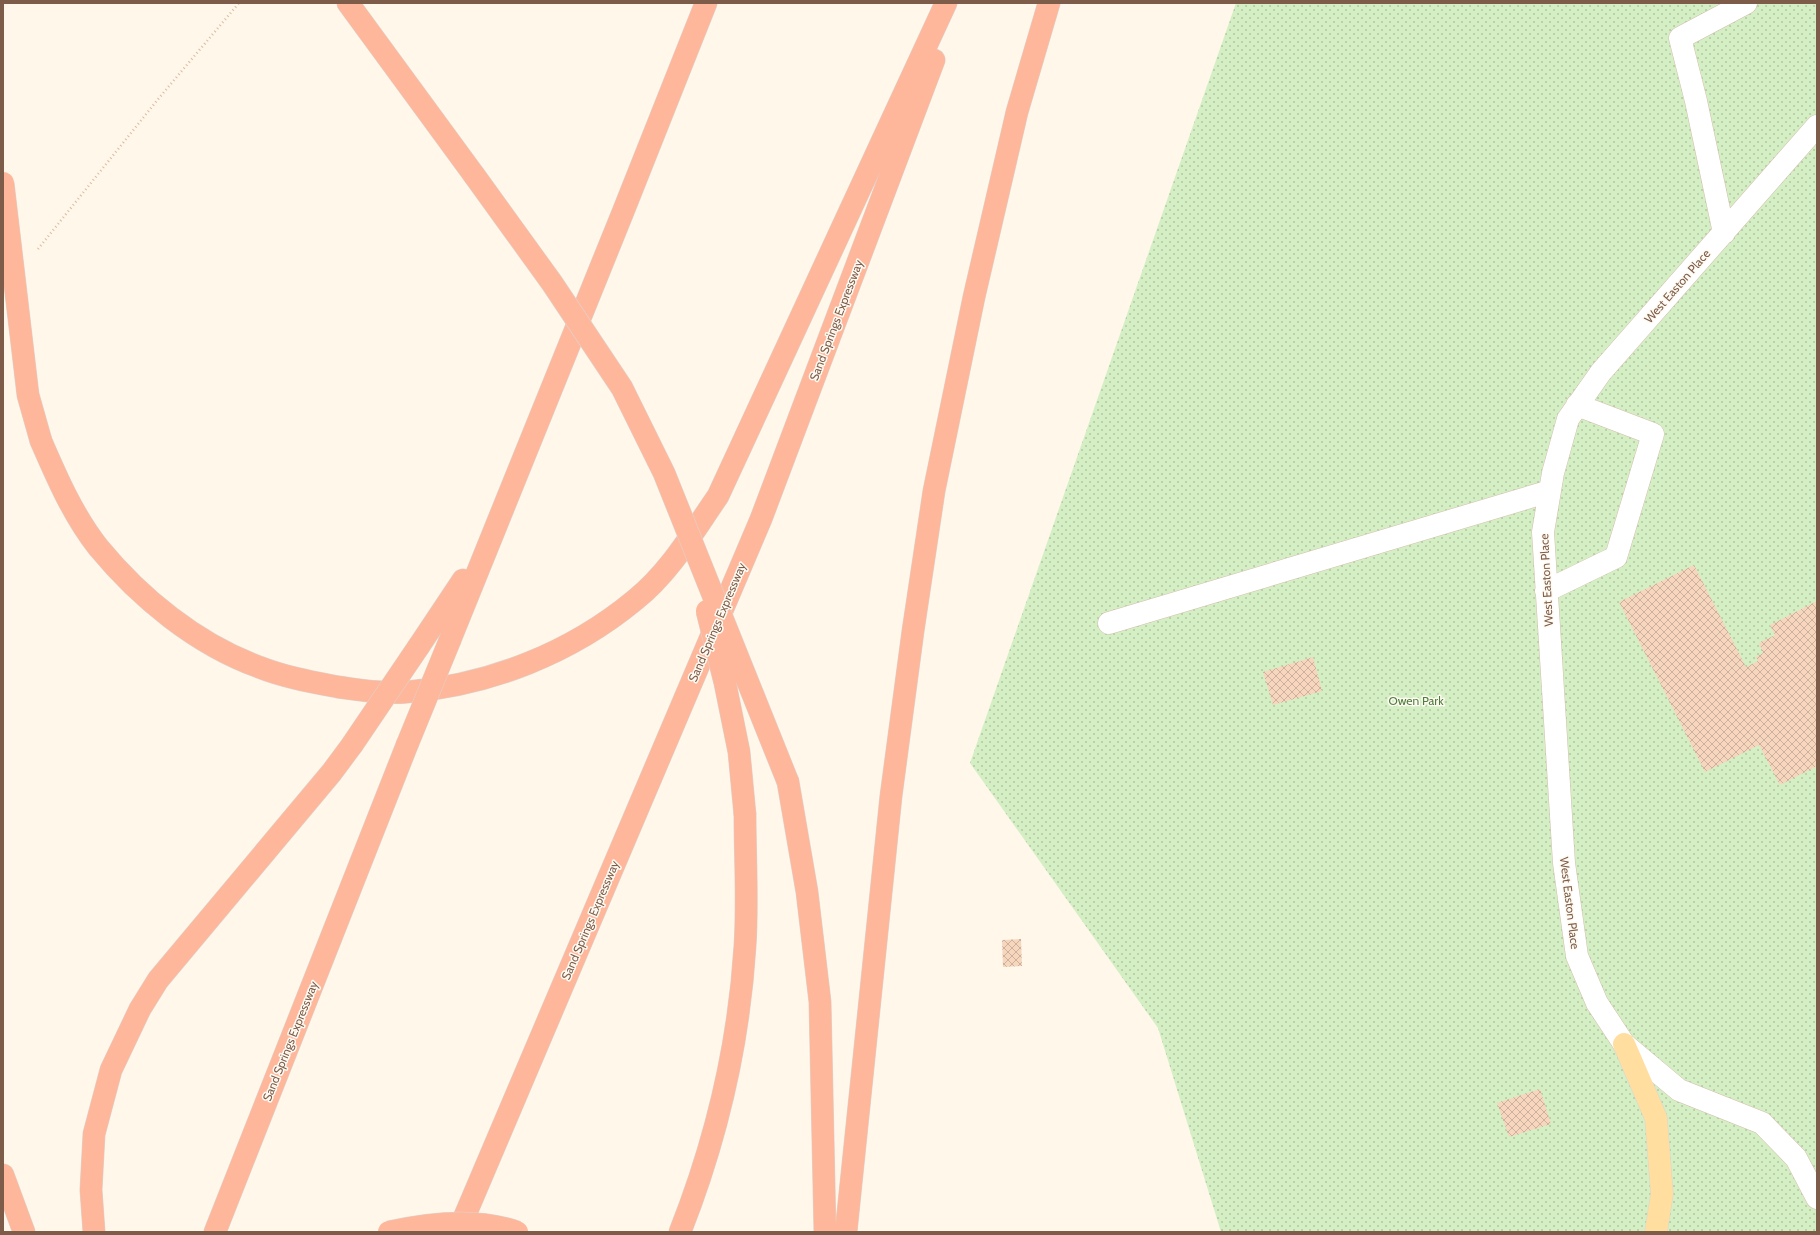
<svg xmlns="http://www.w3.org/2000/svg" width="1820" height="1235" font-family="Cabin,sans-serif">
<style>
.park{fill:url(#park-dots)}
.building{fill:url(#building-cross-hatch)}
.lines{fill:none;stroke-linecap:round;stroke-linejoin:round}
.minor-casing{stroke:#d3bfad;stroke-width:23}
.major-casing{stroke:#ddd5d0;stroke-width:23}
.highway-casing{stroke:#ddd5d0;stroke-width:23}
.path{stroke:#ddb9a0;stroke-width:2.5;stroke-dasharray:1 3;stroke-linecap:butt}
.minor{stroke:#fff;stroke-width:22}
.major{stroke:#ffdea0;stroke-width:22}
.highway{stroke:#feb79b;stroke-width:22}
.highway-bridge-casing{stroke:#ddd5d0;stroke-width:23;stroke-linecap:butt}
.highway-bridge{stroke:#feb79b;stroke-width:22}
.labels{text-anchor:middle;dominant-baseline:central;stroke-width:3;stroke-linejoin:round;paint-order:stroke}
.street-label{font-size:12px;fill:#7d5d49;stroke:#fffaf2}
.park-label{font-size:12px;fill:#4e7e3c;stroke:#fffaf2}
</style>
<defs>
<pattern id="park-dots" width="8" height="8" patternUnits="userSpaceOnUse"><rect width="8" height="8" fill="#d5efc5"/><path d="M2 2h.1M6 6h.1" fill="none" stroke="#b2c5a2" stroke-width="1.8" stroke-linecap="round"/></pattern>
<pattern id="building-cross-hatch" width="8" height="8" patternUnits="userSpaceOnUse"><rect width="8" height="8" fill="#f7d6be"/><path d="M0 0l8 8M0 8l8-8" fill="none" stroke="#cdb19c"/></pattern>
</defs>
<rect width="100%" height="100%" fill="#fef7ea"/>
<path class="park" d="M1236,3H1817V1232H1221L1158,1028L970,763Z"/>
<path class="building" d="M1694,565L1746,667L1758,661L1756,657L1763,653L1759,643L1775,635L1770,625L1817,601V766L1780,785L1759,745L1705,772L1619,602Z
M1313,657L1322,691L1273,705L1263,672Z
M1021,939L1022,966L1003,967L1002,940Z
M1540,1089L1551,1124L1509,1137L1497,1103Z"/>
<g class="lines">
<g class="minor-casing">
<path id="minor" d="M1817,126L1601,372L1568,419L1553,473L1543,532L1564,863L1577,956L1597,1003L1624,1044L1679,1090L1762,1123L1796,1158L1817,1198
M1724,233L1696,101L1680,38L1746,3
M1546,591L1616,557L1653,434L1577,405
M1109,623L1550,491"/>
</g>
<g class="major-casing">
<path id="major" d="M1624,1044L1656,1118L1662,1194L1656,1232"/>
</g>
<g class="highway-casing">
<path id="highway" d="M348,3L474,175
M41,441C57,478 73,515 98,547C140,598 196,644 259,667C284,677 312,682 338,687C361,690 384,694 407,692C490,685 571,653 635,600C670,572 693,532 718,496L946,3
M450,640L623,212L706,3
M419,646L463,580
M788,782L807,892L820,1002L825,1232
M3,1175L24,1232
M94,1232L91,1190L94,1134L111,1070L140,1009L158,980L332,772L352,745
M215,1232L407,745
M458,1232L761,519L934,60
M680,1232C716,1141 739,1043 745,946C748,902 745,858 745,815
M846,1232L891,796L913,631L934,491L974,297L1017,112L1049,3"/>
</g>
<path class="path" d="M38,249L159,98L239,3"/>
<use href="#minor" class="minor"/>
<use href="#major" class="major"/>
<use href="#highway" class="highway"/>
<g class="highway-bridge-casing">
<path id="highway-bridge" d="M474,175L552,283L622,388L664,473L788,782
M3,183L28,395L41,441
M707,611L725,683L739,752L745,815
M352,745L419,646
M407,745L450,640
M389,1232C429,1223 478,1218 517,1232"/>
</g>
<use href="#highway-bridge" class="highway-bridge"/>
</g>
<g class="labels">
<g class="street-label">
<text transform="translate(1677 286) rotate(-49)">West Easton Place</text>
<text transform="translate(836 320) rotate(-69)">Sand Springs Expressway</text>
<text transform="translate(1546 580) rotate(-93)">West Easton Place</text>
<text transform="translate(717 622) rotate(-67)">Sand Springs Expressway</text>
<text transform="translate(1570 903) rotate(83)">West Easton Place</text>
<text transform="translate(590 920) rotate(-67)">Sand Springs Expressway</text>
<text transform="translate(290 1041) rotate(-68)">Sand Springs Expressway</text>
</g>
<g class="park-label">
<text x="1416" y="700">Owen Park</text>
</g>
</g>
<rect width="1820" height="1235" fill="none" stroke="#7d5d49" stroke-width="8"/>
</svg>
